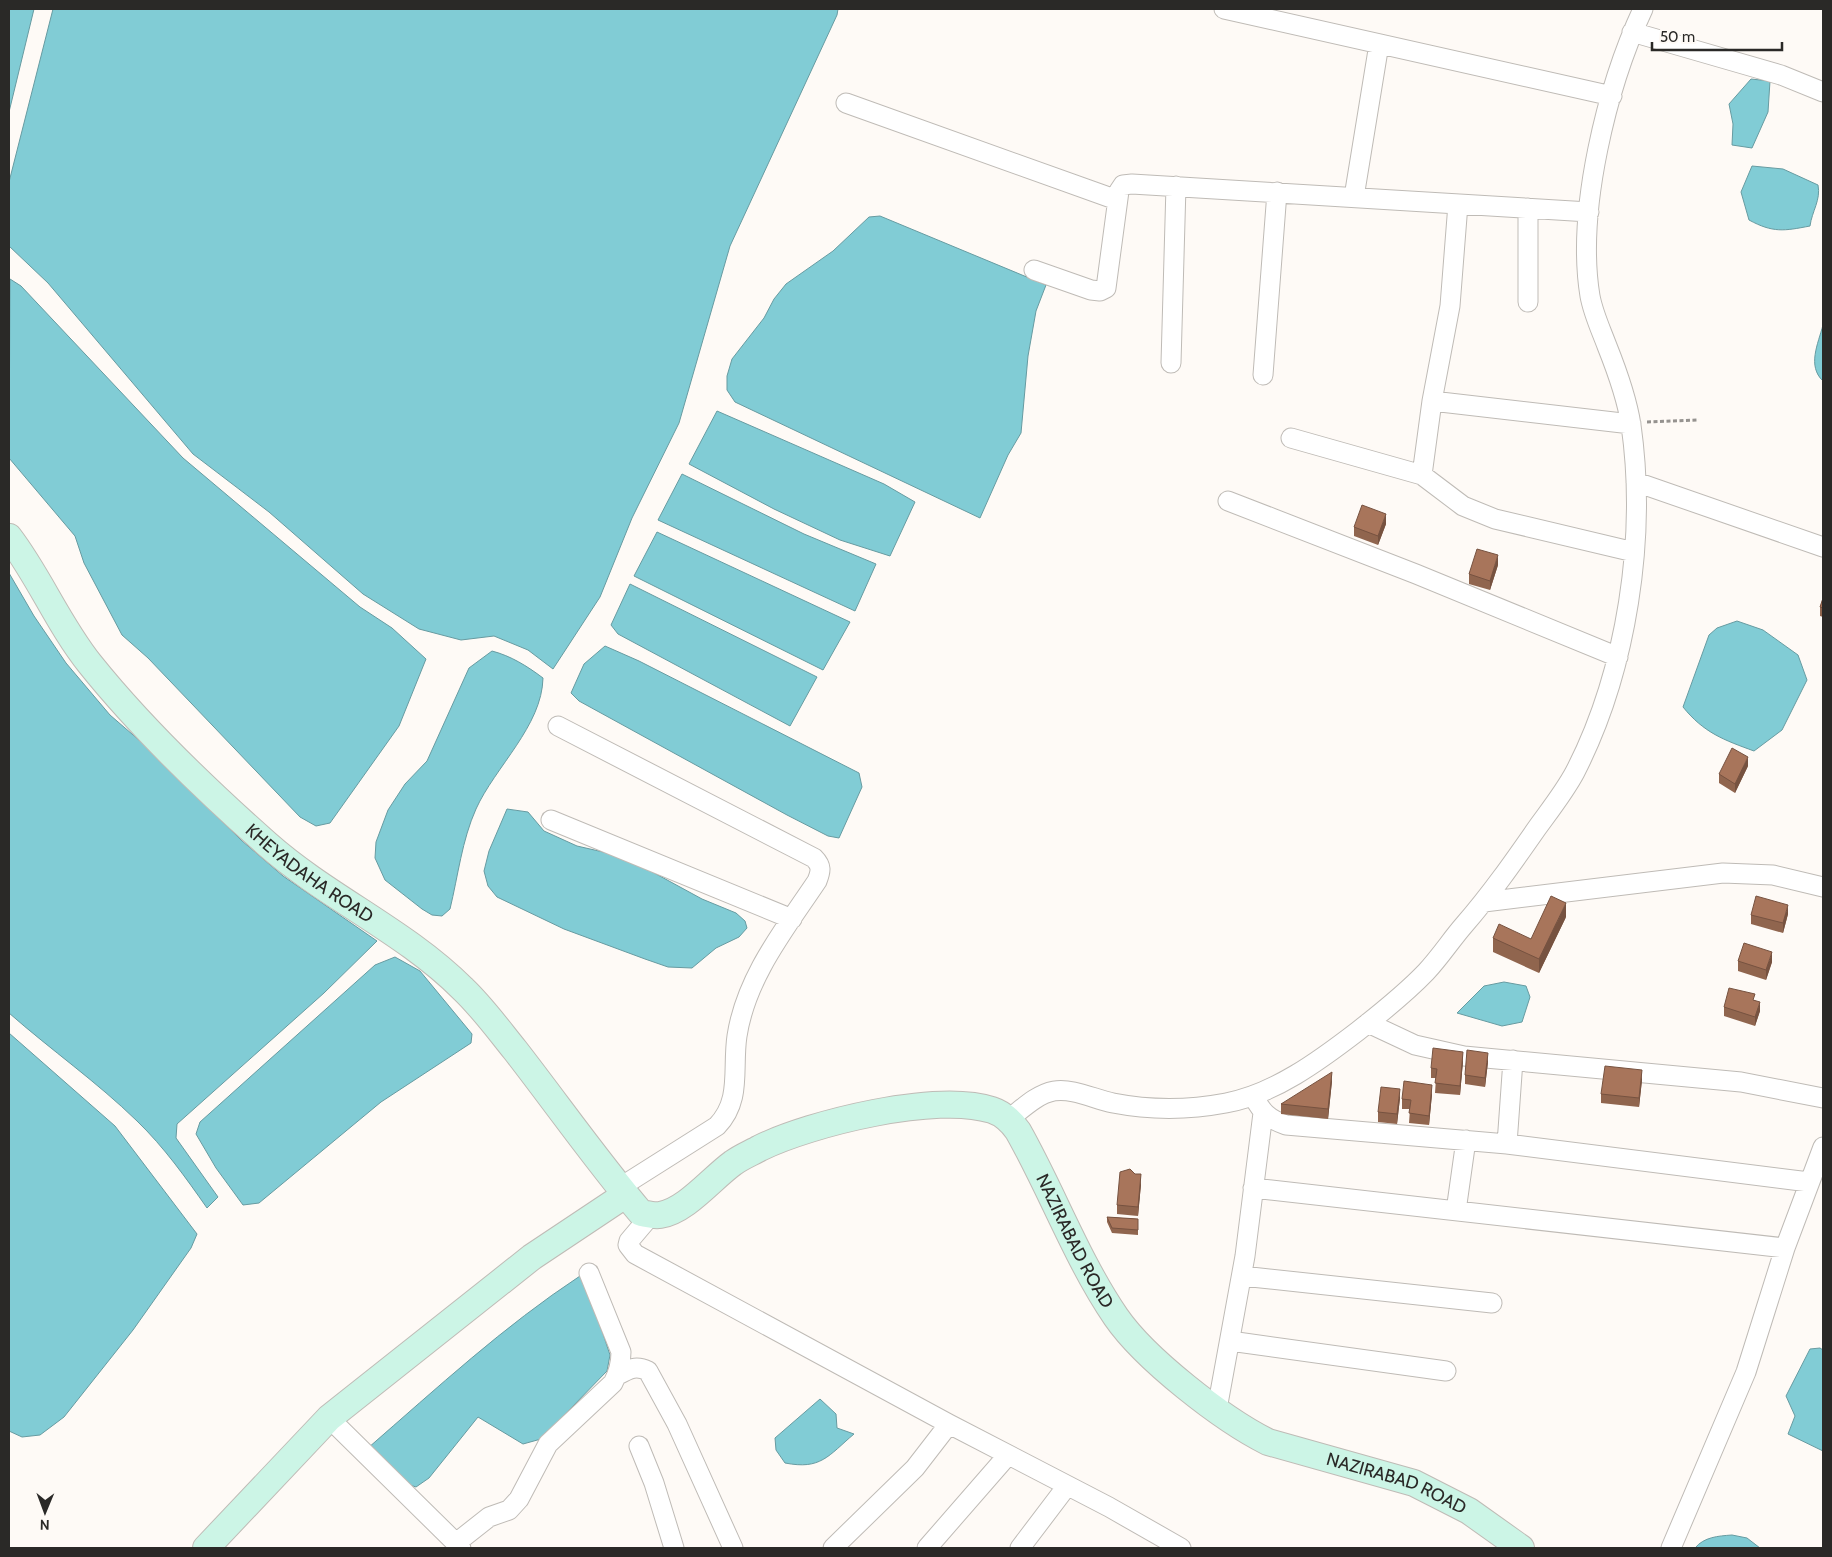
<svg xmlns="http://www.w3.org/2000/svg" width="1832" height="1557" font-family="Cabin,sans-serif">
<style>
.water{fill:#81ccd5;stroke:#679ba1}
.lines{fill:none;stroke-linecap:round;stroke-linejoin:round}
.street-casing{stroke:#bfbbb6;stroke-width:21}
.secondary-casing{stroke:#bfbbb6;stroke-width:28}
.path{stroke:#95928f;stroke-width:3;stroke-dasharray:4 2.5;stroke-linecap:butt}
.street{stroke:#fff;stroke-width:19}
.secondary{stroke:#ccf5e6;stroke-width:26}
.wall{fill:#90654e}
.shaded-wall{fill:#765240}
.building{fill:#a8755b;stroke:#765240}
.labels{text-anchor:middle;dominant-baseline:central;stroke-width:4.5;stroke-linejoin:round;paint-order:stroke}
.street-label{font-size:18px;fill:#2a2927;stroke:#fefaf6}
</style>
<rect width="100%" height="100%" fill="#fefaf6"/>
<path class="water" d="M9,9H34L9,112Z
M53,9H838L837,15L730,246L679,423L632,518L600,597L553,669L528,650L494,636L461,640L419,629L363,594L269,512L193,454L48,283L9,246V182Z
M1751,79L1770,81L1768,112L1752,148L1732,145L1733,124L1729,104Z
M1752,166L1783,169L1818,185C1821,200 1812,211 1810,226C1784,231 1773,233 1749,220L1741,192Z
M880,216L1046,285L1036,311L1028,356L1021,433L1008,455L980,518L735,402L727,390V376L732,359L764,318L774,299L786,284L833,251L869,217Z
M10,279L21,286L183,458L360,607L392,628L426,659L399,726L330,823L316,826L300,817L148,658L122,635L84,563L75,536L9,458Z
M1823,325V381C1807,366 1818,344 1823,325Z
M717,411L884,484L915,502L890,556L840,540L774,509L689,464Z
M682,474L804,534L876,564L855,611L658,520Z
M657,532L850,622L823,670L634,576Z
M9,573L34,616L66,663L110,715L147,747L241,840L283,876L377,941L324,993L177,1124L176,1138L218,1197L207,1208C186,1178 164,1147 137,1121C97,1082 51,1050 9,1013Z
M630,584L817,677L790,726L618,634L611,625Z
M1737,621L1763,630L1798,655L1807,680L1782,730L1754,751C1724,740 1704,733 1683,707L1709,635L1717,628Z
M605,646L639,661L859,773L862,787L839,838L828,836L787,815L579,701L571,693L584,664Z
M492,651C511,656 527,666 543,678C542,726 495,767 476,809C462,840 458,876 450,909L442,916L432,915L422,909L385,880L375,858L376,842L388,810L405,784L427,761L469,668Z
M507,809L528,812L544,831L577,846L625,857L702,899L736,913L745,921L747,928L739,937L716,948L692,968L668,967L645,959L564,929L497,897L488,886L484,871L489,851Z
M395,957L420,971L472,1034L471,1043L381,1102L259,1203L243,1205L216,1168L196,1134L200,1122L375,965Z
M1504,982L1526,986L1530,997L1522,1022L1502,1026L1457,1013L1484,986Z
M9,1033L115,1126L197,1234L191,1248L133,1330L64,1417L40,1435L22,1437L9,1431Z
M580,1276L588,1288L610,1355L607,1371L541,1439L523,1444L478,1417L429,1478L416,1487L398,1481L368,1448C437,1388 504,1326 580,1276Z
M1820,1348L1823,1350V1451L1788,1434L1795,1416L1786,1396L1810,1349Z
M820,1399L836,1414L837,1428L854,1434C828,1456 821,1470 785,1463L776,1450L775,1438Z
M1732,1535L1747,1538L1760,1548H1695C1704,1537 1718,1536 1732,1535Z"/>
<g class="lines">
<g class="street-casing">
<path id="street" d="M1224,9L1612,96
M1632,32L1781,75L1823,92
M846,103L1117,200
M1354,197L1379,44
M1528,208V302
M1034,270L1091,290L1100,291L1106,288L1119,191L1123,185L1132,184L1589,212
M1171,363L1176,186
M1263,375L1277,192
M1432,401L1631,424
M1291,438L1422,475L1463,506L1495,519L1634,552
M1422,475L1432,401L1450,306L1458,204
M1636,482L1823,547
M1228,501L1416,574L1618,657
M558,726L814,858C822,866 821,871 817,881C785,929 746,977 737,1036C732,1069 742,1100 717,1126L619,1188
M551,820L792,919
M1484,902L1723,873L1773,875L1823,887
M1368,1023L1415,1045L1464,1056L1741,1082L1823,1098
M1253,1096C1262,1112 1268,1119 1286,1125L1507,1144L1809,1182
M1009,1119C1022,1109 1037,1094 1054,1091C1073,1088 1094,1099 1113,1103C1149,1110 1189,1110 1226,1103C1274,1094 1319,1061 1358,1031C1381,1013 1405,994 1426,972C1440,957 1451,940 1464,925C1491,894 1514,861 1537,828C1550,810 1565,791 1575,772C1627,671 1647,537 1631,425C1627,399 1617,371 1607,346C1601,330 1593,313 1590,296C1576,211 1607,86 1643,9
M1507,1144L1513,1060
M1253,1188L1785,1248
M1456,1211L1466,1140
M651,1215L629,1241L628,1245L635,1254L949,1424L1109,1507L1181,1548
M1242,1276L1492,1303
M1230,1341L1446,1371
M618,1375C629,1369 636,1365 648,1371L677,1424L733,1548
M1217,1409L1245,1256L1263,1113
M329,1418L461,1548
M639,1446L654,1483L674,1548
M456,1543L489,1517L509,1510L519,1499L548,1444L613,1383C619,1372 621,1364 621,1352L589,1273
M833,1548L915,1468L949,1424
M927,1548L1008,1455
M1020,1548L1067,1486
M1671,1548L1746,1372L1785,1248L1823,1147"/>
</g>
<g class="secondary-casing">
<g id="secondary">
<path id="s1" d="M9,537C39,576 58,624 90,664C142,729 205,789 267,844C328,898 405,931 463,989C482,1007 498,1029 515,1050C557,1104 596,1160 641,1213C647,1214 654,1216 660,1215C686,1211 712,1178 733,1163C741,1157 751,1153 760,1148C811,1123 937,1092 992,1110C1004,1114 1011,1121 1018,1131C1052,1191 1077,1260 1116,1317C1145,1359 1222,1419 1268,1442L1414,1483L1469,1511L1521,1548"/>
<path d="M206,1548L329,1418L532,1257L625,1195"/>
</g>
</g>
<path class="path" d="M1647,422L1699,420"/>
<use href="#street" class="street"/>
<use href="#secondary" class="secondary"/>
</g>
<path class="wall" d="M1386,524L1378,545L1354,536V527Z
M1498,565L1490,590L1469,584V574Z
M1823,598V617L1820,616V607Z
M1748,766L1735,793L1719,783V774Z
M1788,914L1783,933L1751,924V915Z
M1566,917L1539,973L1493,952V938L1531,939Z
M1738,961L1772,962L1766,980L1738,971Z
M1755,1000L1760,1011L1755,1026L1724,1016V1007Z
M1463,1061L1460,1095L1435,1093L1436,1078H1431V1068Z
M1488,1062L1485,1087L1465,1084V1075Z
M1642,1080L1639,1107L1601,1103V1094Z
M1332,1081L1328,1119L1281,1114V1104Z
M1432,1094L1429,1125L1409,1123L1410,1109H1402V1099Z
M1400,1098L1397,1124L1378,1122V1112Z
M1141,1184L1138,1216L1117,1214V1205Z
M1107,1217L1138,1219V1235L1112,1233L1107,1222Z"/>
<path class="shaded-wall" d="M1386,514V524L1378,545V536Z
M1498,555V565L1490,590V581Z
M1748,757V766L1735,793V784Z
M1566,903V917L1539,973V959Z
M1788,905V914L1783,933V923Z
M1772,952V962L1766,980V970Z
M1760,1002V1011L1755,1026V1017Z
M1463,1052V1061L1460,1095V1086Z
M1488,1053V1062L1485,1087V1078Z
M1642,1070V1080L1639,1107V1098Z
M1332,1072V1081L1328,1119V1109Z
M1432,1085V1094L1429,1125V1116Z
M1400,1089V1098L1397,1124V1114Z
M1141,1174V1184L1138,1216V1207Z"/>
<path class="building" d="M1362,505L1386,514L1378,536L1354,527Z
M1477,549L1498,555L1490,581L1469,574Z
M1823,598V608L1820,607Z
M1732,748L1748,757L1735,784L1719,774Z
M1551,896L1566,903L1539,959L1493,938L1499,924L1531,939Z
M1756,896L1788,905L1783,923L1751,915Z
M1744,943L1772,952L1766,970L1738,961Z
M1729,988L1755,994L1753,1000L1760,1002L1755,1017L1724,1007Z
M1433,1048L1463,1052L1460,1086L1435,1083L1437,1069L1431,1068Z
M1467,1050L1488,1053L1485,1078L1465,1075Z
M1605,1066L1642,1070L1639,1098L1601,1094Z
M1332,1072L1328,1109L1281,1104Z
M1404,1081L1432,1085L1429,1116L1409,1113L1411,1100L1402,1099Z
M1381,1087L1400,1089L1397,1114L1378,1112Z
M1130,1169L1135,1174H1141L1138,1207L1117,1205L1120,1172Z
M1107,1217L1138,1219V1230L1112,1228Z"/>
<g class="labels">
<g class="street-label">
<text stroke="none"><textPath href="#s1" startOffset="455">KHEYADAHA ROAD</textPath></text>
<text stroke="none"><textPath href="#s1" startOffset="1471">NAZIRABAD ROAD</textPath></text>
<text stroke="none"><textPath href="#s1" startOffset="1891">NAZIRABAD ROAD</textPath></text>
</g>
</g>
<rect width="1832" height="1557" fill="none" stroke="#2a2927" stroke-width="20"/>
<g transform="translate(45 1512) rotate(181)" stroke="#fefaf6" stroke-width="4" paint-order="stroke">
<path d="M0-4L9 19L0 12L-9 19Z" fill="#2a2927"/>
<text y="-8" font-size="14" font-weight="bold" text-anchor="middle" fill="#2a2927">N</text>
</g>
<path d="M1652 42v8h130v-8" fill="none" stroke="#2a2927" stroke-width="2.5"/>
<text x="1660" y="42" font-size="15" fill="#2a2927" stroke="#fefaf6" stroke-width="4" paint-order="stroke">50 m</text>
</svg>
